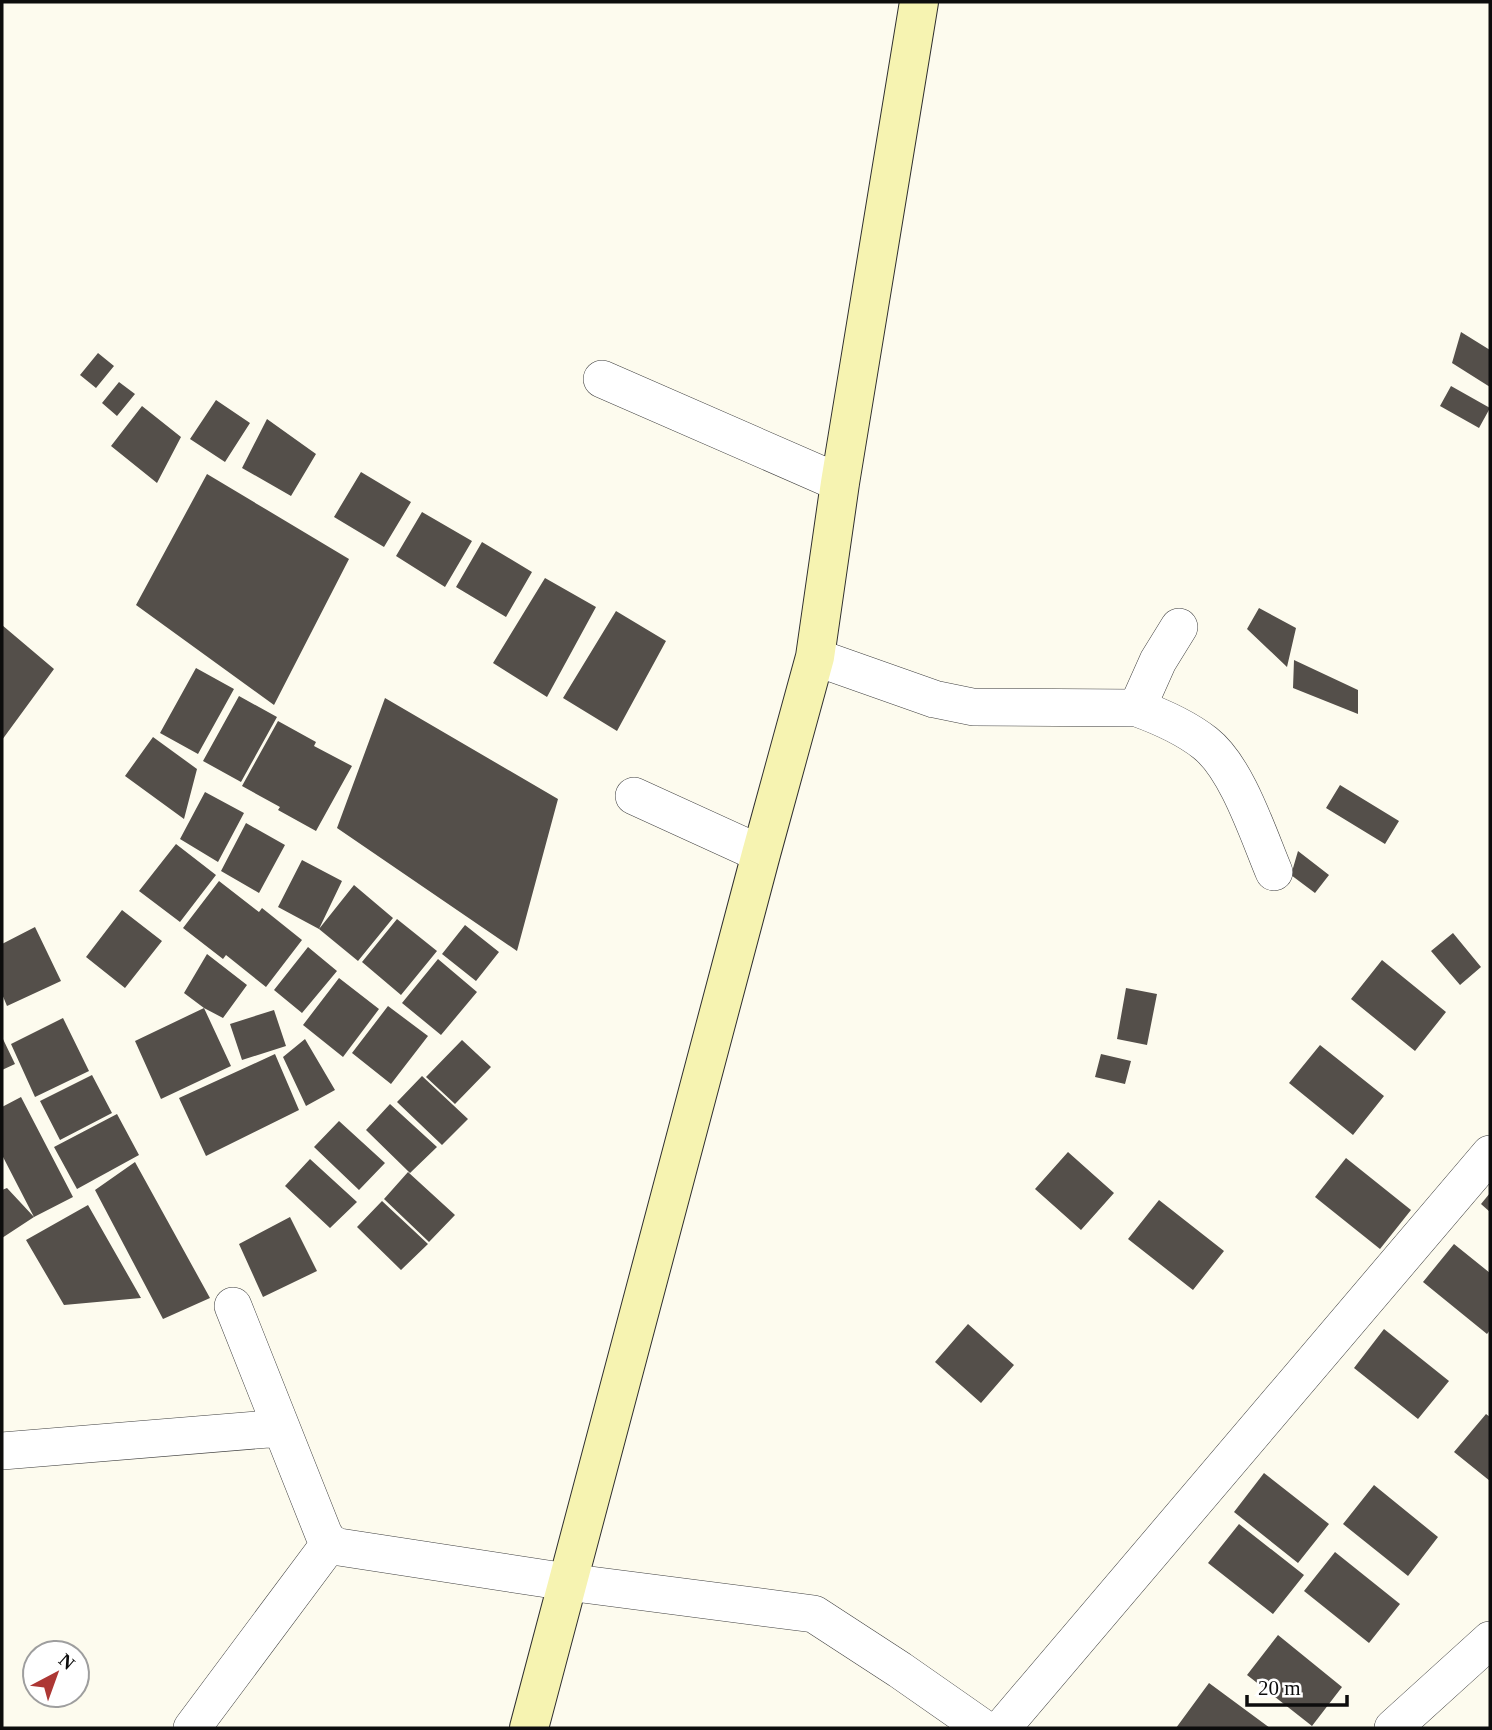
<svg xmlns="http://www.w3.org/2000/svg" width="1492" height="1730" font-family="'Times New Roman',serif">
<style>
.building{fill:#544f4a}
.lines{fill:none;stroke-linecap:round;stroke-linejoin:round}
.minor-casing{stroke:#404040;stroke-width:38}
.secondary-casing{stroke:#2f2f2f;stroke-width:40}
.minor{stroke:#fff;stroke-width:37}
.secondary{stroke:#f6f3b1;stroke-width:38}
</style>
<rect width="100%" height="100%" fill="#fdfbee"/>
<path class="building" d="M1461,332L1490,350V387L1452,363Z
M98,353L114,366L96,388L80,375Z
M119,382L135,394L117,416L102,403Z
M1451,386L1490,408L1479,428L1440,406Z
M216,400L250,423L225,462L190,439Z
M142,406L181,437L157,483L111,446Z
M267,419L316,454L291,496L242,468Z
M361,472L411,502L384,547L334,517Z
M207,474L349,559L274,705L136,605Z
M422,512L472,541L445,587L396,556Z
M482,542L532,572L506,617L456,587Z
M545,578L596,607L547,697L493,663Z
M1259,608L1296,628L1287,667L1247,629Z
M616,611L666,641L617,731L563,698Z
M2,625L54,669L2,740Z
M1294,660L1358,690V714L1293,688Z
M196,668L234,689L198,754L160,733Z
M239,696L277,717L241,782L203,761Z
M385,698L558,799L517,951L337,828Z
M278,721L316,742L314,746L352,766L316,831L278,810L280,807L242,786Z
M153,737L197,769L184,819L125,776Z
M1340,785L1399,821L1385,844L1326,808Z
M205,792L244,813L218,862L180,839Z
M246,823L285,845L259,893L221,871Z
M176,844L216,875L180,922L139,891Z
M1298,851L1329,875L1315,893L1291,875Z
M302,860L342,881L319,929L278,907Z
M219,881L259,912L262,908L302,940L266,987L226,955L223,959L183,928Z
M354,885L393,918L358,961L319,929Z
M122,910L162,941L125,988L86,957Z
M397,919L437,951L401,995L362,962Z
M465,925L499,952L476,981L442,954Z
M35,927L61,981L7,1006L2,994V944Z
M1453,933L1481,967L1460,985L1431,951Z
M308,947L337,971L302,1013L274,990Z
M207,954L247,985L223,1018L204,1008L184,993Z
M438,959L477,992L441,1035L402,1003Z
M1382,960L1446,1012L1415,1051L1351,999Z
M339,978L379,1009L343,1057L303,1025Z
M1126,988L1157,994L1147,1045L1117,1039Z
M388,1006L428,1036L391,1084L352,1053Z
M204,1008L231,1066L161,1099L135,1041Z
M274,1010L286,1046L242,1060L230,1024Z
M63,1018L89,1071L35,1097L11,1044Z
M2,1037L15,1064L2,1070Z
M305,1039L335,1090L306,1106L283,1057Z
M462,1040L491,1067L455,1104L426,1077Z
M1320,1045L1384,1096L1353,1135L1289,1083Z
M275,1054L299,1110L206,1156L179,1098Z
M1101,1054L1131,1061L1125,1084L1095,1077Z
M92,1075L112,1113L60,1140L40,1101Z
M422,1076L468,1119L442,1145L397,1102Z
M21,1097L73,1197L34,1217L2,1155V1107Z
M390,1104L437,1147L410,1173L366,1130Z
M117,1114L139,1155L77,1189L54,1147Z
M339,1121L385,1163L359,1190L314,1147Z
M1068,1152L1114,1193L1081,1230L1035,1189Z
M1346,1158L1411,1210L1380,1249L1315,1197Z
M310,1159L357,1202L330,1228L285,1186Z
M135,1162L210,1298L163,1319L95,1190Z
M408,1172L455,1215L429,1242L384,1199Z
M7,1188L34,1217L2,1238V1190Z
M1490,1193V1212L1481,1204Z
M1159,1200L1224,1251L1193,1290L1128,1239Z
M382,1201L428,1244L401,1270L357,1227Z
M88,1205L141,1298L64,1305L26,1240Z
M290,1217L317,1271L263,1297L239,1244Z
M1454,1244L1490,1273V1330L1487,1334L1423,1282Z
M968,1324L1014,1365L981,1403L935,1362Z
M1384,1329L1449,1381L1418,1419L1354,1368Z
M1486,1414L1490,1417V1481L1454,1452Z
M1264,1473L1329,1524L1298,1563L1234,1512Z
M1374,1485L1438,1537L1408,1576L1343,1524Z
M1239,1524L1304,1575L1273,1614L1208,1563Z
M1335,1552L1400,1604L1369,1643L1304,1591Z
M1278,1635L1342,1687L1312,1726L1247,1675Z
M1209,1683L1270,1728H1176Z"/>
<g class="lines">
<g class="minor-casing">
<path id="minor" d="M602,379L840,483
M815,657L934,699L973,707L1137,708C1159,716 1186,728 1205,743C1237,768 1258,834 1274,872
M1137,708L1158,661L1179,627
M634,796L761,854
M233,1306L324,1535L330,1543L339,1547L567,1582L814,1614L900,1670L983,1728
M2,1451L281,1428
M192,1728L330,1543
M1002,1728L1490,1154
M1393,1728L1490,1640"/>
</g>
<g class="secondary-casing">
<path id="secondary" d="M529,1728L761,854L815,657L840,483L919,2"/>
</g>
<use href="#minor" class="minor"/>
<use href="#secondary" class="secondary"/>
</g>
<rect width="1492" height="1730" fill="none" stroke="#0d0d0d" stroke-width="7"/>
<g transform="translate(56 1674) rotate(41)"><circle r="33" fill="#ffffff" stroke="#9e9e9e" stroke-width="2"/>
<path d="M0-5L12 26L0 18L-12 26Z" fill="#ad3734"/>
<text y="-10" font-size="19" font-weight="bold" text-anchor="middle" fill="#0d0d0d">N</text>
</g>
<path d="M1247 1695v10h100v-10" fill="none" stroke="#0d0d0d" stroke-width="3.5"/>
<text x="1258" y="1695" font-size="21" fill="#0d0d0d" stroke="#ffffff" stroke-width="5" paint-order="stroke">20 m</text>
</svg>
